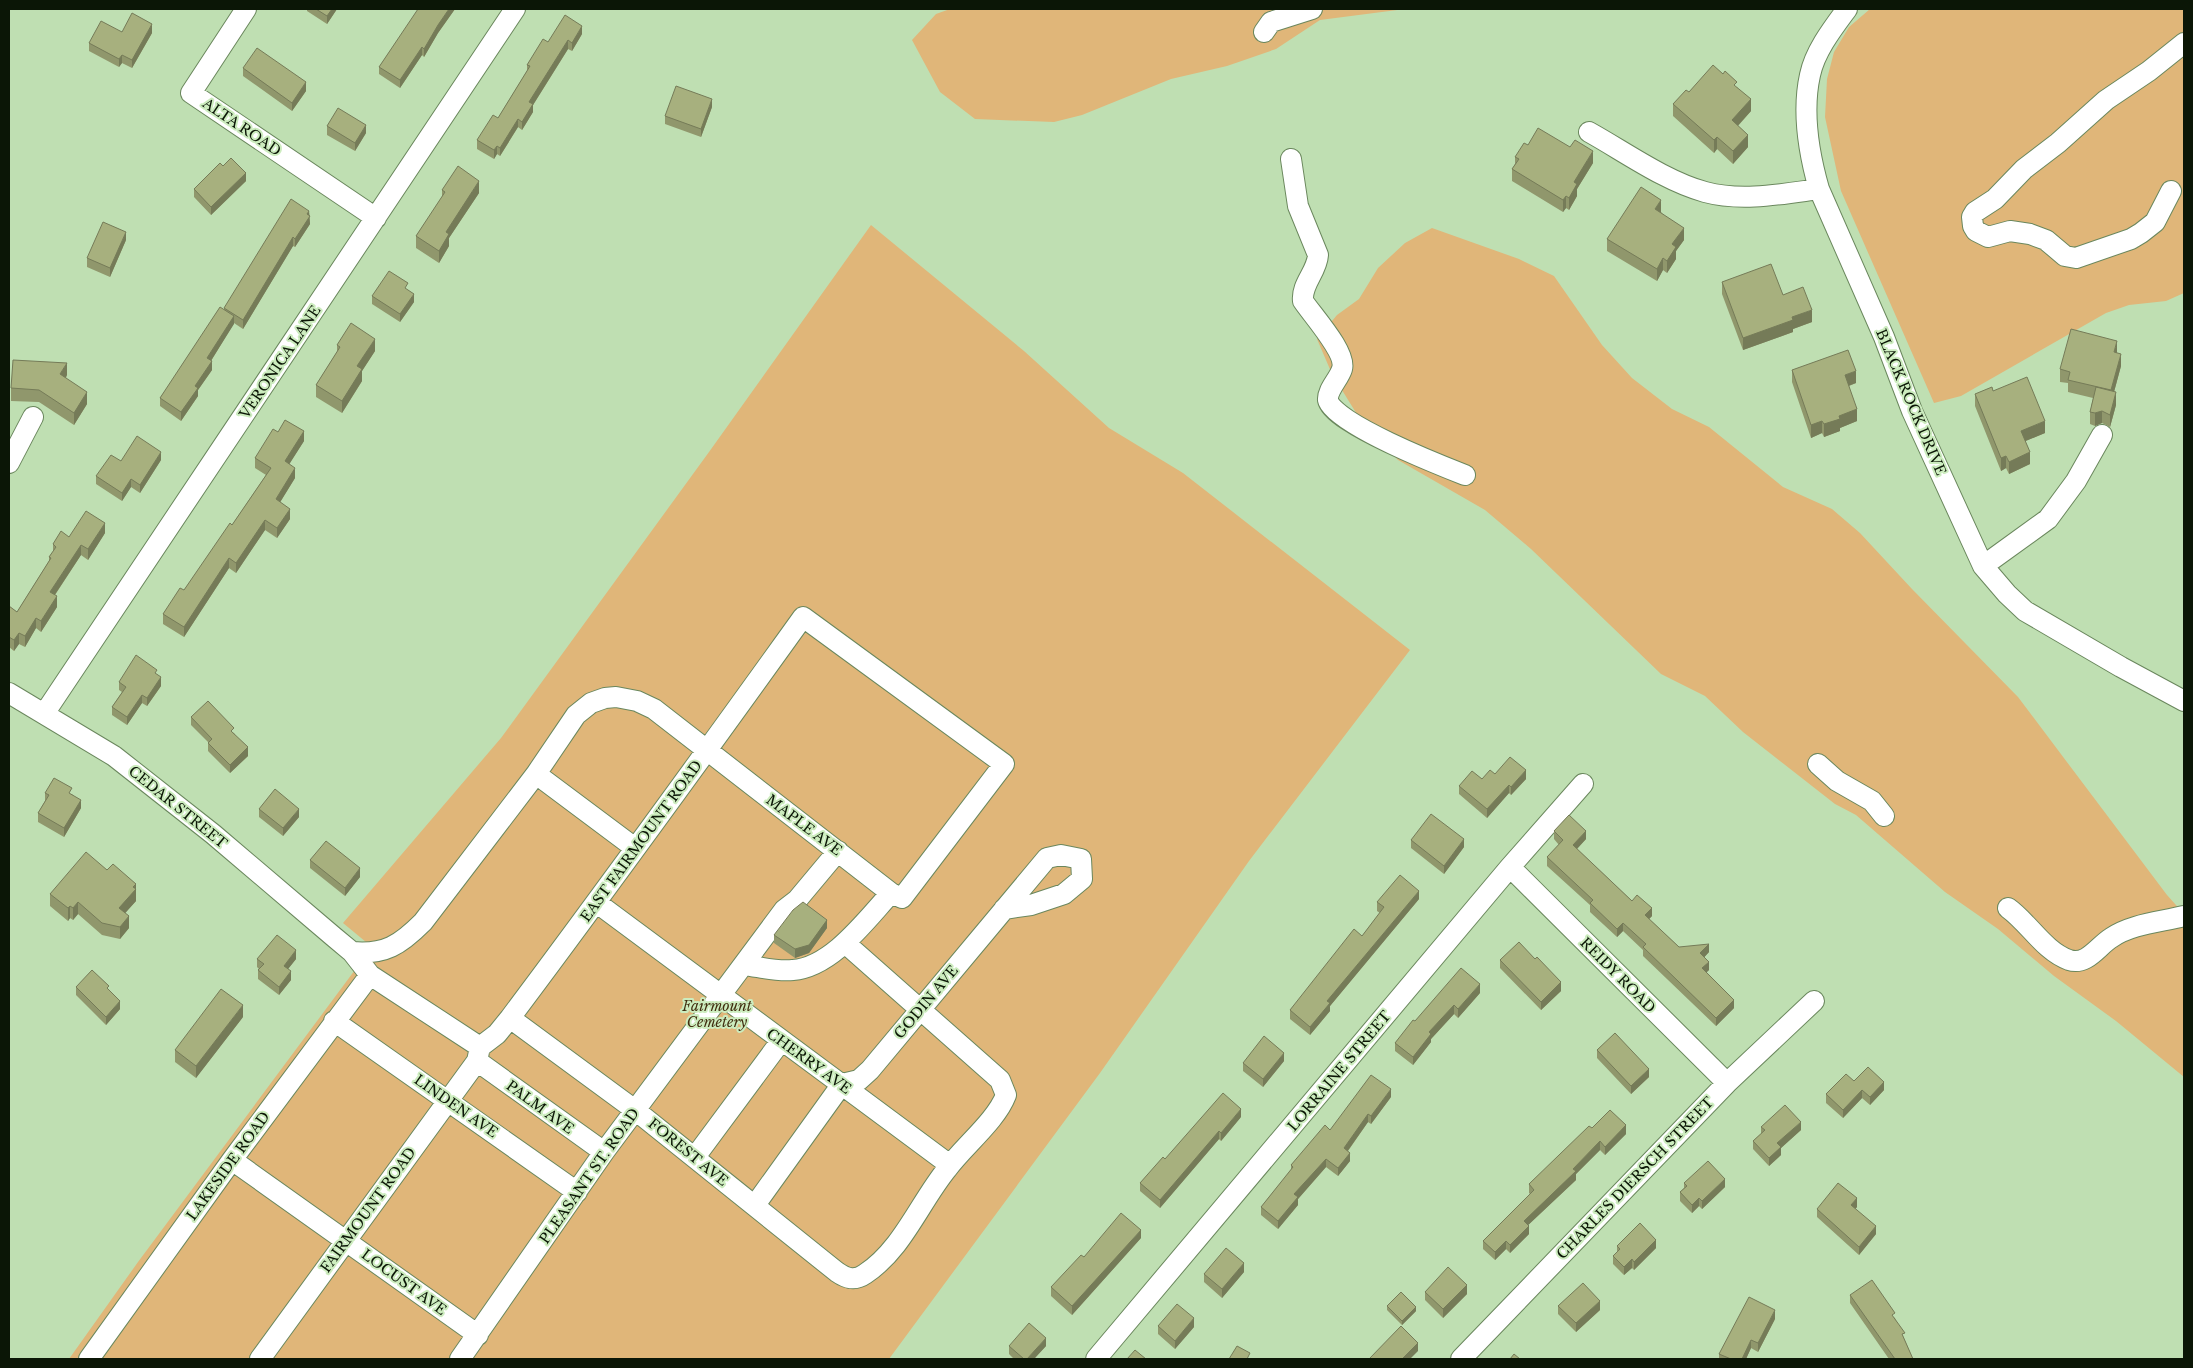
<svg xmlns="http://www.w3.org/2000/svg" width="2193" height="1368" font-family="'Libre Baskerville',serif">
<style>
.green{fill:#e0b679}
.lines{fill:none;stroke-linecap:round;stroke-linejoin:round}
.minor-casing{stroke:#6a875d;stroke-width:22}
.minor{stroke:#fff;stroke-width:20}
.wall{fill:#90976c}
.shaded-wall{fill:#757b58}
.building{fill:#a7b07e;stroke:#757b58}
.labels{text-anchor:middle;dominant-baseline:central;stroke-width:4;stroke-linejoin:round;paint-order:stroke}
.street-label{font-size:14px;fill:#0b1606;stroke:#ccecbe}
.park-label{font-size:14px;font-style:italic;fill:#412e10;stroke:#ccecbe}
</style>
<rect width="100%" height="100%" fill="#bfdfb2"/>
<path class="green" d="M950,9H1405L1320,20L1276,49L1227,66L1171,79L1082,115L1054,122L975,119L940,92L912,40L936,14Z
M1870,9H2184V293L2166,301L2129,305L2106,313L1961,396L1934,403L1841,191L1825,117L1827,79L1834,52L1849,27Z
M871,225L1024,351L1109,428L1183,473L1410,650L1249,861L1100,1073L889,1359H69L138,1262L372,947L343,923L501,738L709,452Z
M1432,228L1519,259L1554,276L1602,345L1632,378L1672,409L1709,427L1783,487L1832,509L1860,533L1912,589L2018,697L2167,895L2184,914V1077L2116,1021L2054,976L1998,929L1945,892L1856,815L1835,804L1743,732L1705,696L1661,674L1531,549L1485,510L1398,460L1363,424L1332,374L1317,339L1337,315L1359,299L1378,268L1405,243Z"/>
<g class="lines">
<g class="minor-casing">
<path id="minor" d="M246,9L191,93L376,218
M1847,9C1833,28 1815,51 1810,75C1802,111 1809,154 1819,189L1884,337L1912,411L1983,566L2007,594L2025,611L2121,667L2184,701
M1264,32L1271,22L1312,9
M1589,132C1625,152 1665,181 1705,192C1742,202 1782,194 1819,189
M1291,159L1298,206L1318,255C1317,272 1301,284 1303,301C1313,316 1347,353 1342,369C1339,379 1327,390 1328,400C1332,423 1442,466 1465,475
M2171,191L2155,222L2141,233L2131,239L2076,258L2065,256L2046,240L2030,234L2010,231L1988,237L1976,231L1973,226L1972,217L1975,212L1995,199L2024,169L2058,143L2106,100L2149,71L2184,43
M9,463L33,417
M1983,566L2048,519L2076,481L2102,435
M9,693L114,756L213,834L334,937L352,952L370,975L480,1047
M44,714L515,9
M1818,764L1837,781L1872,801L1884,816
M536,774L635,848
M1510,867L1727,1083
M597,903L950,1165
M2008,908C2029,923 2044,951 2069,960C2087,966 2098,946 2111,938C2131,924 2161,922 2184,916
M744,965C760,967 777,972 793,970C832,967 866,920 891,893
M510,1018L635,1110L837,1272C847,1279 855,1281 865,1274C902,1250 920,1202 947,1169C964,1146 996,1121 1006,1095L1000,1080L845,943
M334,1021L577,1192
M477,1061L604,1152
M842,1084L859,1080L870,1070L1047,858L1061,855L1081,859L1082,879L1064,894L1031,905L1004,909
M695,1157L781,1041
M232,1160L478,1335
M755,1205L842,1084
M89,1359L232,1160L370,975
M260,1359L477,1061L480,1047L497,1034L510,1018C609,886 706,752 803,617L1004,764L902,898L891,893L654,709L637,701L616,697L605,698L591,703L576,715L536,774L423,922C400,945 385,955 352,952
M460,1359L604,1152L784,910L797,900L838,851
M1096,1359L1510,867L1583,784
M1461,1359L1727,1083L1814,1001"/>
</g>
<use href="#minor" class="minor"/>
</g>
<path class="wall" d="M307,9H337L327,24L307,11Z
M420,9H455L438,33L424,57L422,55L400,88L379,74V67Z
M122,32L152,33L132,68L122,63L119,67L89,51V43Z
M582,34L572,51L568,49L533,105V112L522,130L518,127L500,156L497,154L494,159L477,149V140L498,118L527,71V65L548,42Z
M243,68L306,91L292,111L243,76Z
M1737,87L1751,111L1738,126L1748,147L1733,164L1717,149L1714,153L1673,116V104L1689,92Z
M712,107L701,137L665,124V116Z
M327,126L366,133L355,151L327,135Z
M1528,145L1593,163L1577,189V196L1569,210L1566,208L1563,212L1512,181V169L1515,164V157Z
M223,166L246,181L211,215L194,197V189Z
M442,190L479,193L449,238V246L439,263L416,248V236L442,198Z
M309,211L310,224L295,247L293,246L243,329L234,323L211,361L212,370L198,390V396L181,421L160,406V398L224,310V308Z
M1661,212L1684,240L1676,251V259L1667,273L1663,270L1657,281L1607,251V239Z
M126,240L110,277L87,267V258Z
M1722,282L1783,295L1812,322L1793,329V332L1743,350L1722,294Z
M408,290L414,302L400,322L372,304V296Z
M337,345L375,351L362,371V381L342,413L316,397V385L337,352Z
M2117,353L2121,366L2114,392L2116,405L2110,427L2102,423L2095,426L2090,424V412L2093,398L2068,392V383L2060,382V369Z
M1792,370L1856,383L1849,386L1857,421L1840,428V431L1824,437L1822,433L1811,438L1792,382Z
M67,375L66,378L87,404L74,425L39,402L11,401V388Z
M1993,391L2045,433L2025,441L2030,464L2009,474L2006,468L2001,471L1975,406V394Z
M278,432L304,441L289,464L295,478L280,502L290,519L277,538L265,530L236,573L229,568L184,637L163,624V614L184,590L232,525L266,475L255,468V458Z
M161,460L140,493L131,487L122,501L96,484V476Z
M105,533L88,560L81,555L55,595L57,607L41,632L36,628L25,647L19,644L14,651L9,647V606L17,612L49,561V557L53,552V544L69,537Z
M157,675L161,686L147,706L142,703L127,725L112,715V707L122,692L119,690V682Z
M191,717L234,733L248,756L230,773L208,751V742L191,725Z
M1495,774L1526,779L1511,795L1509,793L1487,818L1459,794V786Z
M45,793L72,794L81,808L64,837L38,822V813L45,801Z
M259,809L299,817L283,836L259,817Z
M1554,831L1586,839L1577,849L1632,901L1652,916L1649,919L1679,947L1709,952L1704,957L1709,970L1706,972L1734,1008L1716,1026L1643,956V950L1623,931L1617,937L1590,912V905L1547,866V857L1559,845L1554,839Z
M1411,840L1464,847L1444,874L1411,848Z
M310,860L360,877L345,896L310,868Z
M107,870L136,884V901L125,913L129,928L120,939L102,935L78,914L73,920L70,918L68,921L50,906V894Z
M1419,899L1330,1006V1011L1310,1035L1290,1019V1010L1362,936L1380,913L1377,911V902Z
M827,928L809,953L795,958L774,943V935Z
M257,959H296L288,969L291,980L279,995L258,979V970L259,969L257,967Z
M1535,959L1561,991L1541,1010L1500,968V960Z
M76,987L120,1009L106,1025L76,995Z
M1480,993L1458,1018L1454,1014L1431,1039V1042L1413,1065L1395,1051V1043L1415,1021Z
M243,1017L196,1078L175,1062V1050Z
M1597,1050L1649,1077L1631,1094L1597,1058Z
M1284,1061L1263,1087L1243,1071V1063Z
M1854,1081L1884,1090L1870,1105L1862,1098L1843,1118L1826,1103V1094Z
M1391,1097L1371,1124L1368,1122L1348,1151L1350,1161L1338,1176L1326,1167L1298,1199V1205L1278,1229L1261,1215V1207L1291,1170V1165L1330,1130Z
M1241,1117L1221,1141L1219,1139L1160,1208L1140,1191V1183L1165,1159Z
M1761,1127L1801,1130L1781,1148V1155L1769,1166L1753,1149V1141L1761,1134Z
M1592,1128L1626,1134L1605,1155L1600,1150L1576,1174V1180L1528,1225L1529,1234L1510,1253L1506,1249L1495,1260L1483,1249V1241L1530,1194L1529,1193V1184Z
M1684,1183L1725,1187L1702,1209L1699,1206L1692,1213L1680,1201V1192L1684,1188Z
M1857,1207L1855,1209L1876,1234L1859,1255L1817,1217V1209Z
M1141,1238L1072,1315L1051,1296V1287L1084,1257Z
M1617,1246L1656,1248L1634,1270L1632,1268L1624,1275L1613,1264V1256L1617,1252Z
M1244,1272L1222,1298L1204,1282V1274Z
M1425,1292L1467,1294L1443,1318L1425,1300Z
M1850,1295L1895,1318L1913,1359H1889L1850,1303Z
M1387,1306L1416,1311L1402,1325L1387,1310Z
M1558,1306L1600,1310L1576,1332L1558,1314Z
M1775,1319L1758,1352L1751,1348L1746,1359H1719V1354Z
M1158,1326L1194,1327L1175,1349L1158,1334Z
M1009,1346H1046L1034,1359H1014L1009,1354Z"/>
<path class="shaded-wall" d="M332,9H337L327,24V16Z
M449,9H455L438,33L424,57V49L438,25Z
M152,24V33L132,68V60Z
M582,26V34L572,51V43Z
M568,40V49L533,105V112L522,130V122L529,102Z
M422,47V55L400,88V80Z
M122,55V63L119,67V59Z
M306,82V91L292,111V103Z
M712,99V107L701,137V129Z
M1751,99V111L1732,132V120Z
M518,119V127L500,156V148Z
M366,125V133L355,151V143Z
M1748,135V147L1733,164V151Z
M1717,137V149L1714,153V140Z
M497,146V154L494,159V150Z
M1593,151V163L1577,189V196L1569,210V198L1574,182Z
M246,173V181L211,215V207Z
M479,181V193L449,238V246L439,263V251L446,232Z
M1566,196V208L1563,212V200Z
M1661,200V212L1655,222V209Z
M309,211L310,224L295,247V239Z
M1684,228V240L1676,251V259L1667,273V261L1672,244Z
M126,232V240L110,277V268Z
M293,237V246L243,329V320Z
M1663,258V270L1657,281V269Z
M414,294V302L400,322V314Z
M1812,310V322L1793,329V332L1743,350V338L1792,317Z
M234,316V324L207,367V358Z
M375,339V351L362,371V381L342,413V401L357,366Z
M2117,341V354L2114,352Z
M2121,354V366L2111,403V390Z
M212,361V370L198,390V396L181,421V412L195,386Z
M67,363V375L60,386V374Z
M1856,371V383L1845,387V375Z
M87,392V404L74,425V413Z
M2116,392V405L2110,427V415Z
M1857,409V421L1840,428V431L1824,437V424L1839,416Z
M2102,411V423L2095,426V413Z
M1822,421V433L1811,438V425Z
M2045,421V433L2021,443V431Z
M304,431V441L285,471V461Z
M161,452V460L140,493V485Z
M2030,452V464L2009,474V462Z
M2006,456V468L2001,471V458Z
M295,468V478L276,509V499Z
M131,479V487L122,501V493Z
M290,509V519L277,538V528Z
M265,520V530L236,573V563Z
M105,523V533L88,560V549Z
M81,545V555L50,602V592Z
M229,558V568L184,637V627Z
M57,596V607L41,632V621Z
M36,618V628L25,647V636Z
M19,633V644L14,651V640Z
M161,677V686L147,706V698Z
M142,695V703L127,725V717Z
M248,747V756L230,773V765Z
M1526,770V779L1511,795V787Z
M1509,785V793L1487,818V809Z
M81,800V808L64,837V828Z
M299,809V817L283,836V828Z
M1586,831V839L1573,853V845Z
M1464,839V847L1444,874V866Z
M360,868V877L345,896V888Z
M136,884V901L119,920V908Z
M1419,891V899L1330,1006V1011L1310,1035V1027L1327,1001Z
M78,902V914L73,920V908Z
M70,906V918L68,921V908Z
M1652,908V916L1645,923V915Z
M129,916V928L120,939V927Z
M827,920V928L809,953L795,958V949Z
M1623,923V931L1617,937V929Z
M1709,944V952L1700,962V953Z
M296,950V959L284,974V966Z
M1709,962V970L1702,977V968Z
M291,971V980L279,995V987Z
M1561,982V991L1541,1010V1002Z
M1480,984V993L1458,1018V1009Z
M1734,1000V1008L1716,1026V1018Z
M120,1001V1009L106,1025V1017Z
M243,1005V1017L196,1078V1066Z
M1454,1005V1014L1431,1039V1042L1413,1065V1057L1429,1032Z
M1284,1053V1061L1263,1087V1079Z
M1649,1069V1077L1631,1094V1086Z
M1884,1082V1090L1870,1105V1097Z
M1391,1089V1097L1371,1124V1116Z
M1862,1090V1098L1843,1118V1110Z
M1241,1109V1117L1221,1141V1133Z
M1368,1114V1122L1344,1156V1148Z
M1801,1122V1130L1781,1148V1155L1769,1166V1158L1777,1143Z
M1626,1125V1134L1605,1155V1147Z
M1219,1131V1139L1160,1208V1200Z
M1600,1141V1150L1576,1174V1180L1524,1229V1221Z
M1350,1153V1161L1338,1176V1168Z
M1326,1159V1167L1298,1199V1205L1278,1229V1221L1294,1194Z
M1725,1179V1187L1702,1209V1201Z
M1699,1198V1206L1692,1213V1205Z
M1857,1198V1207L1851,1214V1205Z
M1529,1226V1234L1510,1253V1245Z
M1876,1226V1234L1859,1255V1247Z
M1141,1230V1238L1072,1315V1306Z
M1656,1240V1248L1634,1270V1262Z
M1506,1241V1249L1495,1260V1252Z
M1632,1259V1268L1624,1275V1267Z
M1244,1263V1272L1222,1298V1289Z
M1467,1285V1294L1443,1318V1309Z
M1600,1301V1310L1576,1332V1323Z
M1416,1307V1311L1402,1325V1321Z
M1775,1310V1319L1758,1352V1343Z
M1194,1318V1327L1175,1349V1341Z
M1046,1338V1346L1034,1359H1027Z
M1751,1340V1348L1746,1359H1742Z
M1418,1343V1351L1410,1359H1402Z"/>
<path class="building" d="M316,9H332L327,16Z
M418,9H449L438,25L424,49L422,47L400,80L379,67Z
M132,13L152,24L132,60L122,55L119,59L89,43L101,21L122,32Z
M565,15L582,26L572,43L568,40L529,102L533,104L522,122L518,119L500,148L497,146L494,150L477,140L493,115L498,118L530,66L527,65L543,39L548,42Z
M257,48L306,82L292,103L243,68Z
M1713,65L1723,74L1725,71L1737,82L1734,85L1751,99L1732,120L1748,135L1733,151L1717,137L1714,140L1673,104L1686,90L1689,92Z
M676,86L712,99L701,129L665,116Z
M338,108L366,125L355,143L327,126Z
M1538,128L1570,147L1575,140L1593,151L1574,182L1577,184L1569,198L1566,196L1563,200L1512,169L1519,159L1515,157L1524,143L1528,145Z
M231,158L246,173L211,207L194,189L220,163L223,166Z
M458,166L479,181L446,232L449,234L439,251L416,236L445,192L442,190Z
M1641,187L1661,200L1655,209L1684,228L1672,244L1676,247L1667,261L1663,258L1657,269L1607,239Z
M291,199L309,211L307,214L310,216L295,239L293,237L243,320L224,308Z
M103,222L126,232L110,268L87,258Z
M1771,264L1783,295L1803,287L1812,310L1792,317L1793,320L1743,338L1722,282Z
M389,271L408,283L405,288L414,294L400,314L372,296Z
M220,307L234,316L207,358L212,361L195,386L198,388L181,412L160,398Z
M351,323L375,339L357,366L362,369L342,401L316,385L340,347L337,345Z
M2071,329L2117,341L2114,352L2121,354L2111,390L2068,380L2070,372L2060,369Z
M1848,350L1856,371L1845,375L1857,409L1839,416L1840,419L1824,424L1822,421L1811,425L1792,370Z
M13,360L67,363L60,374L87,392L74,413L39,390L11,388Z
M2027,377L2045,421L2021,431L2030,452L2009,462L2006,456L2001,458L1975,394L1992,387L1993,391Z
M2096,387L2116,392L2110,415L2102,411L2095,413L2090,412Z
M285,420L304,431L285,461L295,468L276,499L290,509L277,528L265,520L236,563L229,558L184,627L163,614L180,588L184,590L230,523L232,525L271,468L255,458L273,429L278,432Z
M137,436L161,452L140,485L131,479L122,493L96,476L111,455L121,461Z
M86,511L105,523L88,549L81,545L50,592L57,596L41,621L36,618L25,636L19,633L14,640L9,637V606L17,612L51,558L49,557L56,547L53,544L61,531L69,537Z
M136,655L157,670L155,673L161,677L147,698L142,695L127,717L112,707L126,687L119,682Z
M208,701L234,728L231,731L248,747L230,765L208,743L212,739L191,717Z
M1510,757L1526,770L1511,787L1509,785L1487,809L1459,786L1472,771L1482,779L1490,770L1495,774Z
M54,778L72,788L69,793L81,800L64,828L38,813L49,795L45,793Z
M275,789L299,809L283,828L259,809Z
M1431,814L1464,839L1444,866L1411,840Z
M1569,815L1586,831L1573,845L1632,901L1637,895L1652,908L1645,915L1679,947L1709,944L1700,953L1709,962L1702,968L1734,1000L1716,1018L1643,947L1646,944L1623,923L1617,929L1590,903L1593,900L1547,857L1563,840L1554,831Z
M326,841L360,868L345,888L310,860Z
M86,852L107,870L113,864L136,884L133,887L136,889L119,908L129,916L120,927L102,923L78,902L73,908L70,906L68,908L50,894Z
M1400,875L1419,891L1327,1001L1330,1003L1310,1027L1290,1010L1354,929L1362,936L1384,907L1377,902Z
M803,902L827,920L809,945L795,949L774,935L793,910Z
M277,935L296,950L284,966L291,971L279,987L258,970L264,964L257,959Z
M1519,942L1535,959L1537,957L1561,982L1541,1002L1500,960Z
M1461,968L1480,984L1458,1009L1454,1005L1429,1032L1431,1034L1413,1057L1395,1043L1413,1020L1415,1021Z
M92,970L109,986L107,988L120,1001L106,1017L76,987Z
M221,989L243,1005L196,1066L175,1050Z
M1615,1033L1649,1069L1631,1086L1597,1050Z
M1264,1036L1284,1053L1263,1079L1243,1063Z
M1868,1067L1884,1082L1870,1097L1862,1090L1843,1110L1826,1094L1846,1074L1854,1081Z
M1371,1075L1391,1089L1371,1116L1368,1114L1344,1148L1350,1153L1338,1168L1326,1159L1294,1194L1298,1197L1278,1221L1261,1207L1293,1167L1291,1165L1325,1125L1330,1130Z
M1223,1093L1241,1109L1221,1133L1219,1131L1160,1200L1140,1183L1163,1157L1165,1159Z
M1785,1105L1801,1122L1777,1143L1781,1147L1769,1158L1753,1141L1765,1130L1761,1127Z
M1610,1110L1626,1125L1605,1147L1600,1141L1573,1169L1576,1171L1524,1221L1529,1226L1510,1245L1506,1241L1495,1252L1483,1241L1534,1190L1529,1184L1589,1126L1592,1128Z
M1708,1161L1725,1179L1702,1201L1699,1198L1692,1205L1680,1192L1687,1186L1684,1183Z
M1838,1183L1857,1198L1851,1205L1876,1226L1859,1247L1817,1209Z
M1121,1213L1141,1230L1072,1306L1051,1287L1081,1255L1084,1257Z
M1640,1223L1656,1240L1634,1262L1632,1259L1624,1267L1613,1256L1620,1249L1617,1246Z
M1226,1248L1244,1263L1222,1289L1204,1274Z
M1448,1267L1467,1285L1443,1309L1425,1292Z
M1872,1280L1895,1313L1892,1315L1905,1333L1902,1334L1913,1359H1895L1850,1295Z
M1583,1283L1600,1301L1576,1323L1558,1306Z
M1401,1292L1416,1307L1402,1321L1387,1306Z
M1749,1297L1775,1310L1758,1343L1751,1340L1742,1359H1731L1719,1354Z
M1177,1304L1194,1318L1175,1341L1158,1326Z
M1029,1323L1046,1338L1027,1359H1024L1009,1346Z
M1401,1326L1418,1343L1402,1359H1395L1394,1358L1393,1359H1369Z
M1237,1346L1250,1353L1247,1359H1229Z
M1135,1350L1146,1359H1127Z
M1514,1354L1520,1359H1510Z"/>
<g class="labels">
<g class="street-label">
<text transform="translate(242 127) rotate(34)">ALTA ROAD</text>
<text transform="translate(280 362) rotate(-56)">VERONICA LANE</text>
<text transform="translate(1911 402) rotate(67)">BLACK ROCK DRIVE</text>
<text transform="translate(178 807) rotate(39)">CEDAR STREET</text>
<text transform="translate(804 825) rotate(37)">MAPLE AVE</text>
<text transform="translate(641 841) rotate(-54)">EAST FAIRMOUNT ROAD</text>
<text transform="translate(1618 975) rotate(45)">REIDY ROAD</text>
<text transform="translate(926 1002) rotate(-50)">GODIN AVE</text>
<text transform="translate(809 1061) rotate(36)">CHERRY AVE</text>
<text transform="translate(1339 1071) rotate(-50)">LORRAINE STREET</text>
<text transform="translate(456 1106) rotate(35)">LINDEN AVE</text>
<text transform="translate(540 1107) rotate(36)">PALM AVE</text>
<text transform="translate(688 1152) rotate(39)">FOREST AVE</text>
<text transform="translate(228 1166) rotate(-54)">LAKESIDE ROAD</text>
<text transform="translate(589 1176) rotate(-55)">PLEASANT ST. ROAD</text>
<text transform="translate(1635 1178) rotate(-46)">CHARLES DIERSCH STREET</text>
<text transform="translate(368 1210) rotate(-54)">FAIRMOUNT ROAD</text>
<text transform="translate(404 1282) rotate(36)">LOCUST AVE</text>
</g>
<g class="park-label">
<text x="717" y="1006">Fairmount<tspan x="717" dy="16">Cemetery</tspan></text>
</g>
</g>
<rect width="2193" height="1368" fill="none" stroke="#0b1606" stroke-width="20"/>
</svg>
